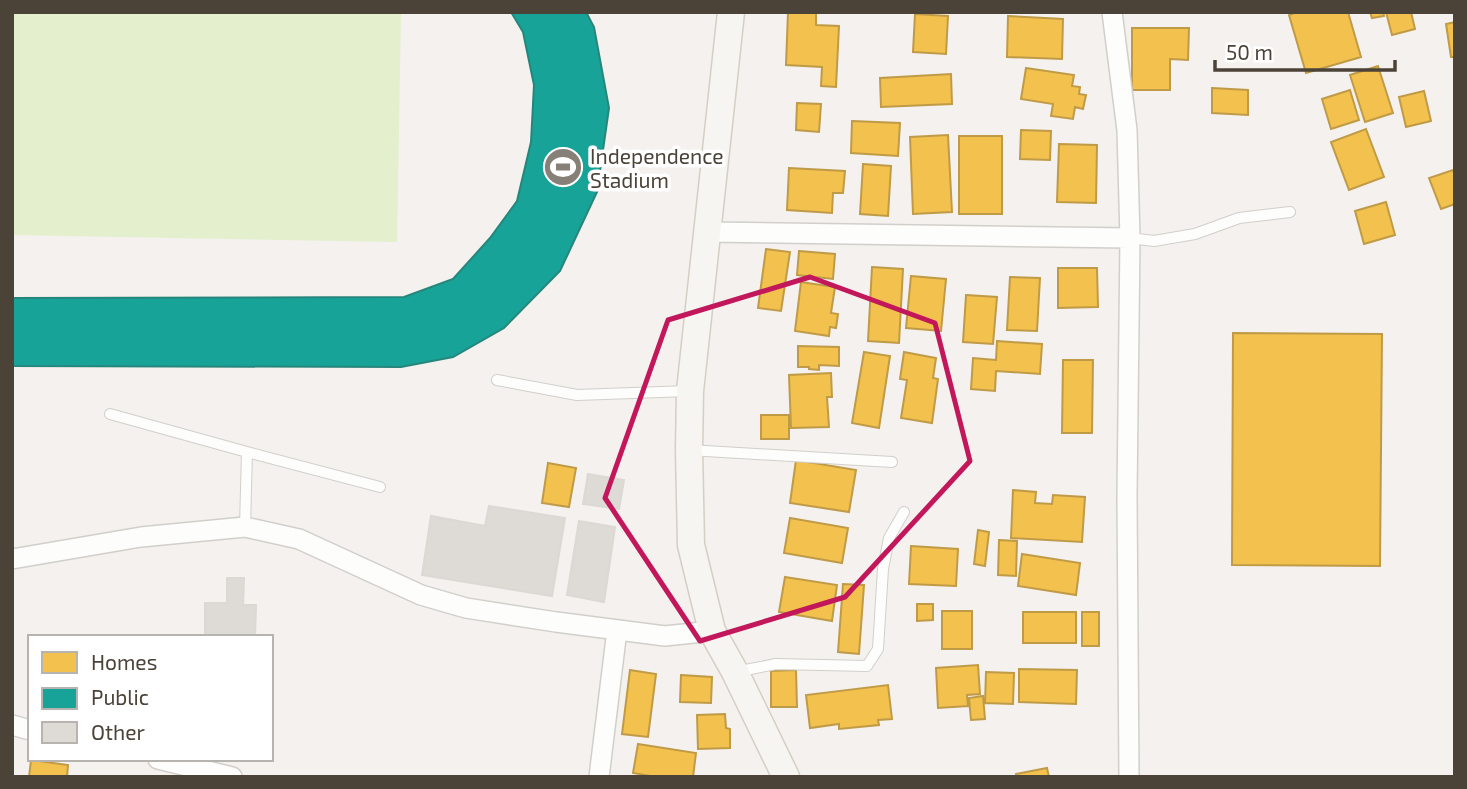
<svg xmlns="http://www.w3.org/2000/svg" width="1467" height="789" font-family="'Exo 2',sans-serif">
<style>
.pitch{fill:#e4efcd}
.homes{fill:#f2c14e;stroke:#c09b47;stroke-width:2}
.public{fill:#17a398;stroke:#27867b;stroke-width:2}
.building{fill:#dedad6;stroke:#dcd8d4;stroke-width:2}
.lines{fill:none;stroke-linecap:round;stroke-linejoin:round}
.lane-casing{stroke:#d2cfcb;stroke-width:12}
.street-casing{stroke:#d2cfcb;stroke-width:22}
.secondary-casing{stroke:#d4cec5;stroke-width:29}
.lane{stroke:#fdfdfc;stroke-width:10}
.street{stroke:#fdfdfc;stroke-width:19}
.secondary{stroke:#f7f5f1;stroke-width:26}
.marked{fill:none;stroke:#c2185b;stroke-width:5;stroke-linejoin:round}
.labels{text-anchor:middle;dominant-baseline:central;stroke-width:7;stroke-linejoin:round;paint-order:stroke}
.poi-label{font-size:21px;fill:#4c4338;stroke:#fff;text-anchor:start}
</style>
<rect width="100%" height="100%" fill="#f4f1ee"/>
<path class="pitch" d="M12,12H401L397,242L12,235Z"/>
<path class="homes" d="M788,12H816V25L839,26L836,87L821,86L822,67L786,65Z
M1297,12H1348L1361,57L1306,73L1289,15Z
M1370,12H1383L1384,16L1372,18Z
M1386,12H1411L1415,29L1392,35Z
M915,14L948,16L946,54L913,52Z
M1008,16L1063,19L1062,59L1007,57Z
M1455,22V57H1451L1446,24Z
M1132,28H1189L1188,60L1170,59V90H1132Z
M1378,66L1393,113L1365,122L1350,75Z
M1026,68L1074,75L1072,86L1080,87L1079,94L1086,95L1083,109L1075,107L1073,119L1051,116L1053,104L1021,99Z
M951,74L952,104L881,107L880,78Z
M1212,88L1248,90V115L1212,113Z
M1350,90L1359,120L1331,129L1322,99Z
M1424,91L1431,121L1406,127L1399,97Z
M797,103L821,104L819,132L796,130Z
M852,121L900,123L898,156L851,153Z
M1366,129L1384,177L1349,190L1331,142Z
M1021,130L1051,131L1050,160L1020,159Z
M948,135L952,212L913,214L910,137Z
M959,136H1002V214H959Z
M1059,144L1097,145L1096,203L1057,202Z
M863,164L891,166L888,216L860,214Z
M789,168L845,171L843,193H833L832,213L787,210Z
M1453,170L1455,176V204L1441,209L1429,178Z
M1386,202L1395,235L1364,244L1355,211Z
M766,249L790,252L781,311L758,308Z
M799,251L835,254L833,279L797,275Z
M872,267L903,269L899,343L868,341Z
M1058,268H1097L1098,307L1058,308Z
M911,276L946,279L941,331L906,328Z
M1010,277L1040,278L1037,331L1007,330Z
M801,282L835,287L831,313L838,314L836,328L830,327L829,336L795,331Z
M966,295L997,297L993,344L963,342Z
M1233,333L1382,334L1380,566L1232,565Z
M997,341L1042,344L1040,374L996,371L995,391L971,389L973,358L996,360Z
M798,346L839,347V366L819,365V370L809,369V367H798Z
M864,352L890,356L879,428L852,423Z
M904,352L936,358L933,378L938,379L932,423L901,418L907,380L900,379Z
M1063,360H1093L1092,433H1062Z
M831,373L832,397H827L829,427L791,428L789,375Z
M761,415H789V439H761Z
M796,460L856,470L849,512L790,503Z
M548,463L576,468L569,507L542,503Z
M1013,490L1036,492L1035,503L1052,504L1053,495L1085,497L1082,542L1011,538Z
M790,518L848,528L842,563L784,553Z
M978,530L989,532L985,566L974,564Z
M999,540L1017,541L1016,576L998,575Z
M911,546L958,549L956,586L909,584Z
M1022,554L1080,563L1076,595L1018,586Z
M785,577L837,585L832,621L779,612Z
M843,584L864,585L859,654L838,652Z
M917,604H933V620L917,621Z
M942,611H972V649H942Z
M1023,612H1076V643H1023Z
M1082,612H1099V646H1082Z
M978,665L980,694L967,695L968,706L938,708L936,668Z
M1019,669L1077,670L1076,704L1019,702Z
M630,670L656,674L648,737L622,734Z
M796,670L797,707H771V671Z
M986,672L1014,673L1013,704L985,703Z
M681,675L712,677L711,703L680,702Z
M888,685L892,719L878,720L879,725L839,729V724L810,728L806,695Z
M983,696L985,719L971,720L969,698Z
M725,714L726,728L730,729V748L698,749L697,715Z
M638,744L696,753L693,777H656L633,773Z
M31,760L68,765L67,777H29Z
M1047,768L1049,777H1017L1016,774Z"/>
<path class="public" d="M511,12H586L594,27L609,108L597,192L560,271L504,328L453,357L401,367L12,366V298L404,297L453,279L490,238L517,201L531,142L534,85L523,32Z"/>
<path class="building" d="M588,474L624,480L619,509L583,504Z
M489,506L565,518L552,596L422,575L431,516L485,526Z
M579,521L615,527L604,602L567,595Z
M227,578H244L243,605H256L255,637H205V603H227Z"/>
<g class="lines">
<g class="lane-casing">
<path id="lane" d="M1130,238L1154,241L1195,234L1239,218L1290,212
M497,380L577,395L689,391
M110,414L247,452
M689,450L892,462
M245,527L247,452L380,487
M735,672L776,664L867,666L878,649L883,569L889,538L904,512"/>
</g>
<g class="street-casing">
<path id="street" d="M1112,12L1127,130L1130,238L1127,496L1129,777
M707,232L1130,238
M12,559L141,537L245,527L299,539L421,595L466,608L556,622L665,636L712,631
M12,725L30,730
M158,759L232,777
M599,777L617,630"/>
</g>
<g class="secondary-casing">
<path id="secondary" d="M731,12L690,391L689,450L691,545L712,631L735,672L786,777"/>
</g>
<use href="#lane" class="lane"/>
<use href="#street" class="street"/>
<use href="#secondary" class="secondary"/>
</g>
<path class="marked" d="M810,277L935,323L970,461L845,597L700,641L605,498L668,320Z"/>
<defs>
<g id="stadium-disc" transform="scale(2.0125)"><circle r="9.5" fill="#878078" stroke="#fff"/><path d="M0-5a6.5 5 0 1 0 0 10a6.5 5 0 1 0 0-10ZM-3.5-1.8h7v3.6h-7Z" fill="#fff"/></g>
</defs>
<g fill-rule="evenodd">
<use href="#stadium-disc" x="563" y="167"/>
</g>
<g class="labels">
<g class="poi-label">
<text x="590" y="155">Independence<tspan x="590" dy="24">Stadium</tspan></text>
</g>
</g>
<rect width="1467" height="789" fill="none" stroke="#4c4338" stroke-width="28"/>
<rect x="28" y="635" width="245" height="126" fill="#ffffff" stroke="#b7b4af" stroke-width="2"/>
<rect x="42" y="652" width="35" height="21" fill="#f2c14e" stroke="#b7b4af" stroke-width="2"/>
<text x="91" y="670" font-size="21" fill="#4c4338">Homes</text>
<rect x="42" y="688" width="35" height="21" fill="#17a398" stroke="#b7b4af" stroke-width="2"/>
<text x="91" y="705" font-size="21" fill="#4c4338">Public</text>
<rect x="42" y="722" width="35" height="21" fill="#dedad6" stroke="#b7b4af" stroke-width="2"/>
<text x="91" y="740" font-size="21" fill="#4c4338">Other</text>
<path d="M1215 60v10h180v-10" fill="none" stroke="#4c4338" stroke-width="3.5"/>
<text x="1226" y="60" font-size="21" fill="#4c4338" stroke="#ffffff" stroke-width="5" paint-order="stroke">50 m</text>
</svg>
